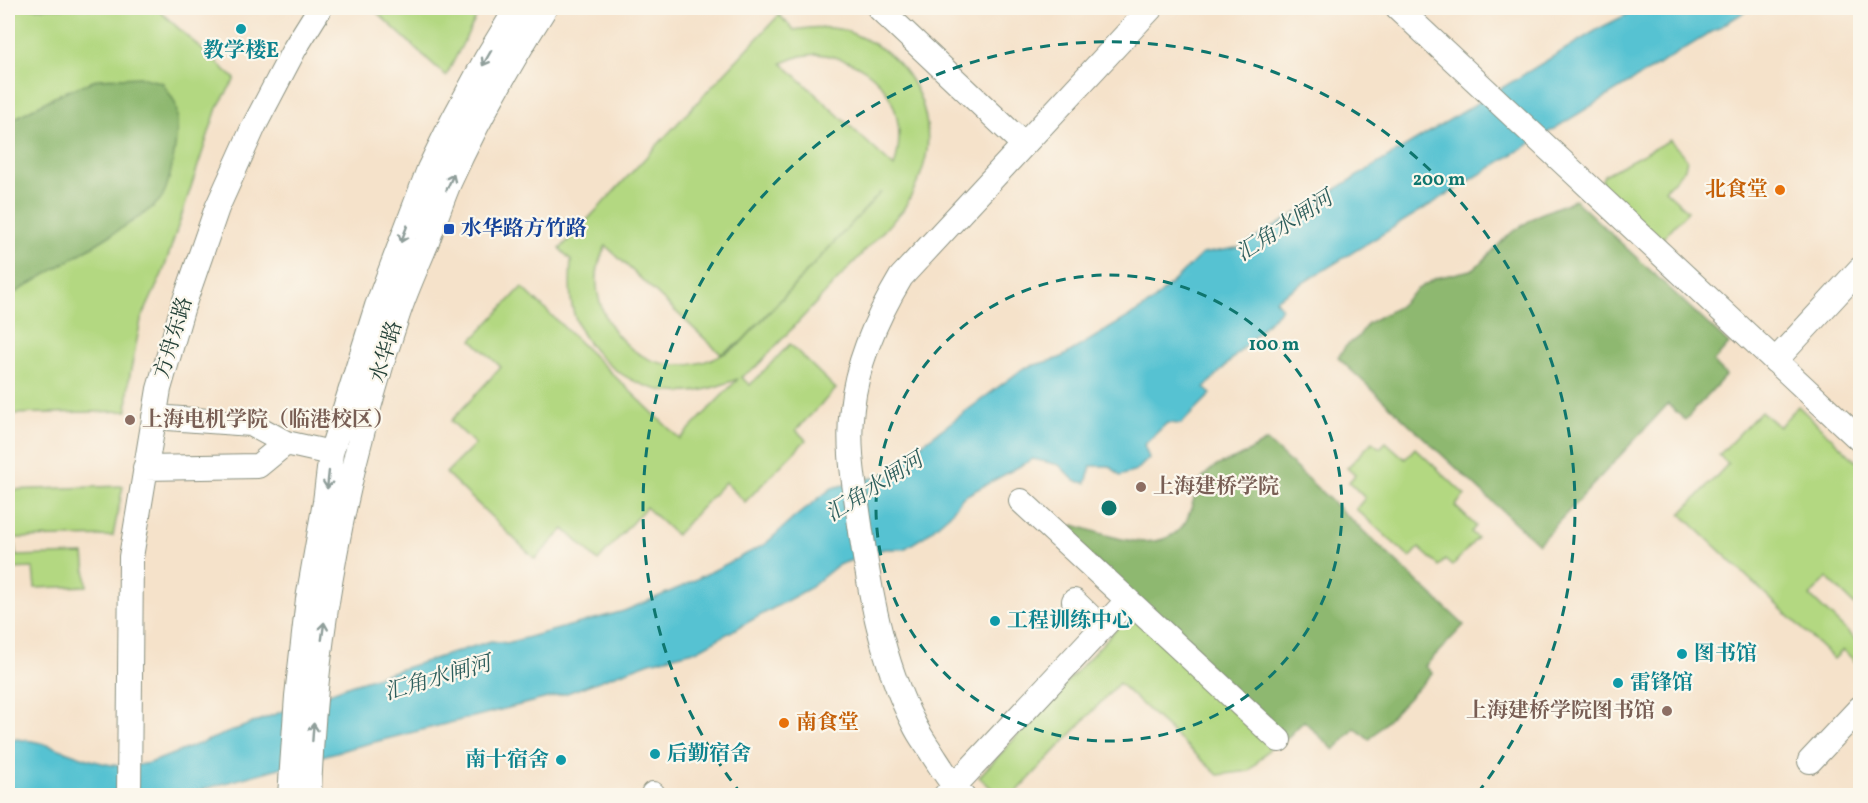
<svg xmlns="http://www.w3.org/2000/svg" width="1868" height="803" font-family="Vollkorn,'Noto Serif SC',serif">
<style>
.green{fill:#b3d881;stroke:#698a5a;stroke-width:1.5;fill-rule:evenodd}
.forest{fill:#8eb86f;stroke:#567a52;stroke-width:1.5}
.water{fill:#57c2d2;stroke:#3b8083;stroke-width:1.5}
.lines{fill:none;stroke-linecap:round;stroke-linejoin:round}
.minor-casing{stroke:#8a907f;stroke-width:26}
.minor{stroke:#fff;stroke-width:24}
.oneway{stroke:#8f9e9a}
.ring{fill:none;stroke:#0f766e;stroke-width:3;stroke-dasharray:10 8}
.culture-dot{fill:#0f9aa8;stroke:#fbf7ec;stroke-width:2}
.food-dot{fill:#e8710a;stroke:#fbf7ec;stroke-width:2}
.transit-dot{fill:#1a4fb4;stroke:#fbf7ec;stroke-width:2}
.education-dot{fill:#8d6e63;stroke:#fbf7ec;stroke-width:2}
.labels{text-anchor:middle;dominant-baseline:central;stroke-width:4.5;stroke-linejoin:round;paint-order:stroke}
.culture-label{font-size:21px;font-weight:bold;fill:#0d838f;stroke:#fbf7ec;text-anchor:start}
.food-label{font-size:21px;font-weight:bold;fill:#c56008;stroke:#fbf7ec;text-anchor:end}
.transit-label{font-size:21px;font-weight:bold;fill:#164399;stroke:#fbf7ec;text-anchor:start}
.street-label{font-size:21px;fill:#1f3d34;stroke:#fbf7ec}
.education-label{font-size:21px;font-weight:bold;fill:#785e54;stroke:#fbf7ec;text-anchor:start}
.water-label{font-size:22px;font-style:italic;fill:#2d5e5c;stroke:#fbf7ec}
.centre{fill:#0f766e;stroke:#fbf7ec;stroke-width:3}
.ring-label{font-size:18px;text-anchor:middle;font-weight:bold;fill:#0f766e;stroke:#fbf7ec;stroke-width:4.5;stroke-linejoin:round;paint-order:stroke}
</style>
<rect width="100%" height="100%" fill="#fbf7ec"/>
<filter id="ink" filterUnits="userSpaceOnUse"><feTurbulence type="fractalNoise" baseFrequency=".0167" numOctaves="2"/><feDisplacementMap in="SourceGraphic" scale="12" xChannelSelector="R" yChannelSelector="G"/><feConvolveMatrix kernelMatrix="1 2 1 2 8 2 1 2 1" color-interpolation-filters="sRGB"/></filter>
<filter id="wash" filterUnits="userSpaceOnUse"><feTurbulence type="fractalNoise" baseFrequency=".008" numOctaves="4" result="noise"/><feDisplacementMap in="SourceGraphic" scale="24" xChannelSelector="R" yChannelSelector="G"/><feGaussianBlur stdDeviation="1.35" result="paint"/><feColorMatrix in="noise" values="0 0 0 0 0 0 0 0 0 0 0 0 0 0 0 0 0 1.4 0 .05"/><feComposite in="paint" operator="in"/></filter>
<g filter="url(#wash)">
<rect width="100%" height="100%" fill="#f5e2ca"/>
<path class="green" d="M8,8H156L235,79L217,108L163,272L141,320L129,379L127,411L8,414Z
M372,8H481L446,76Z
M779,15L794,30C809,28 823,26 839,29C846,30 854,34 860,37C906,56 932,102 927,151C924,172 914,191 903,210L757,366L741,377L750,385L790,344L836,389L796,430L806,440L745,502L725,482L676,535L646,507L598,561L564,529L535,559L446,473L475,444L451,421L501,367L472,340L522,287L680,439L738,379C724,384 707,391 690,392C639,397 582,357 572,306C569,290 570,275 571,260L560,249ZM817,54C879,60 912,108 894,167L782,63L800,56ZM881,192L739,345C717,359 693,369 665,364C615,355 579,292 606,246L721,354L741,342Z
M1670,140L1687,159L1685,169L1665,190L1688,211L1661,240L1600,184L1604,175Z
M1798,406L1860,465V610L1827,578L1810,596L1860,644V666L1843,650L1834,659L1681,514L1728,464L1719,455L1761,411L1779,427Z
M1372,442L1380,448L1386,442L1405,459L1415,448L1465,495L1455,506L1476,526L1471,532L1477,538L1452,566L1445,560L1439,566L1419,548L1410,558L1356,509L1365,498L1349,482L1355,475L1347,468Z
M123,486L113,536L14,538L16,556L84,554L87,586L35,588L33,568L8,569V490Z
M1130,614L1272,746L1249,771L1218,775L1119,683L1014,795H999L979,777Z"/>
<path class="forest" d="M141,77L163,83C166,90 172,96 175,103C181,121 172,187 159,201C147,214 129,223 114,233C79,255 43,276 8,297V122L60,94L98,79Z
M1575,200L1729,344L1713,362L1726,375L1685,420L1668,404L1538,544L1338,358L1345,347L1358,337L1368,323L1398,307L1416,290L1436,278L1471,270L1482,262L1507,236L1538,215Z
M1267,441L1464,625L1425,666L1432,673L1369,740L1355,728L1334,750L1304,721L1286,739L1066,533L1074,525C1105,535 1164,559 1186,521C1193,508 1194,490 1203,478C1211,466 1226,462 1239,457C1248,452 1258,446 1267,441Z"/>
<path class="water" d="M1640,8H1751L1275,300L1282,308L1204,388L1211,394L1181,424L1167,423L1144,445L1149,458L1136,471L1120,476L1110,466H1091L1086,483L1075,481L1059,465L1033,459L963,497L950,514L925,536L904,549H884L838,565L808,589L698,650L650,662L567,693L351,748L182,795H8V739C47,737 83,764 122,766C131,767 141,764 150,763L350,685L491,641L507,643L624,611L681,587L764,545L795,517L832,488L872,478L886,479L914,450L1024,368L1060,358L1150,304L1202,254L1241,247L1600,28Z"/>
</g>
<g filter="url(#ink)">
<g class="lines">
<g class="minor-casing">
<path id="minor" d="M879,8L1023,144
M1398,8L1860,440
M1775,361L1860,269
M154,417L251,424L286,443L331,453
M145,468L258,466L286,443
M1021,501L1279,740
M1074,601L1102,628
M1810,761L1860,708
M653,794L654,796
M129,796L131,557L159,389L183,306L217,208L254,126L295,48L320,8
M290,796L297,696L308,599L325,502L331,453L377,306L429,169L452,122L486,59L517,8
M309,796C314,634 345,467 398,314C406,290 417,266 427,242C434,223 441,202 449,183C476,123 510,63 545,8
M945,796L1128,600
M963,796C951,784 942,769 933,755C927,745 919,735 914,724C881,660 869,588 859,518C854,482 847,445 852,408C857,361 877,317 901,277L1151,8"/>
</g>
<use href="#minor" class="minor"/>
</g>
<defs><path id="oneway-shaft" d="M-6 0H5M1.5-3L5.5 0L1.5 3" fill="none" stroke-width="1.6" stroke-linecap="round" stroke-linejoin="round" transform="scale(1.5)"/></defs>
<g class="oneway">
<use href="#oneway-shaft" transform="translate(487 58) rotate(120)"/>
<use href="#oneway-shaft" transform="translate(450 182) rotate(-66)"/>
<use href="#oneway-shaft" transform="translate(404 234) rotate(111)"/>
<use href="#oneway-shaft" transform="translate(328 480) rotate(96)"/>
<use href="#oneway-shaft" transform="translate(323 631) rotate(-82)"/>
<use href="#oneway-shaft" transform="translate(313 732) rotate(-86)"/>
</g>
</g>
<g class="ring">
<circle cx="1109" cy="508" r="233"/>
<path d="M742 795A466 466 0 1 1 1476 795"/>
</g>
<g class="culture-dot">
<circle cx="241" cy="29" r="6"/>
<circle cx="995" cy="621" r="6"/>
<circle cx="1682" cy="654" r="6"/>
<circle cx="1618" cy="683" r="6"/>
<circle cx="655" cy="754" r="6"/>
<circle cx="561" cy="760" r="6"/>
</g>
<g class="food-dot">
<circle cx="1780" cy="190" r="6"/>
<circle cx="784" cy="723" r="6"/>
</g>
<rect class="transit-dot" x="443" y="223" width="12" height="12" rx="3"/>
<g class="education-dot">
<circle cx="130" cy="420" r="6"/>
<circle cx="1141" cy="487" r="6"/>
<circle cx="1667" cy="711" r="6"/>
</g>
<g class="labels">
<g class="culture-label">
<text x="241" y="51" text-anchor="middle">教学楼E</text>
<text x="1007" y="621">工程训练中心</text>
<text x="1694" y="654">图书馆</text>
<text x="1630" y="683">雷锋馆</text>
<text x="667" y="754">后勤宿舍</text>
<text x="549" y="760" text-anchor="end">南十宿舍</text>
</g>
<g class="food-label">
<text x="1768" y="190">北食堂</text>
<text x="796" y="723" text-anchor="start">南食堂</text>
</g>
<g class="transit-label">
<text x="461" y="229">水华路方竹路</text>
</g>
<g class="street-label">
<text transform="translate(174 338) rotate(-73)">方舟东路</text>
<text transform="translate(387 352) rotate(-73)">水华路</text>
</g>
<g class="education-label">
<text x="142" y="420">上海电机学院（临港校区）</text>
<text x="1153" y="487">上海建桥学院</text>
<text x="1655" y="711" text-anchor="end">上海建桥学院图书馆</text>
</g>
<g class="water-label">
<text transform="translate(1285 227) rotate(-33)">汇角水闸河</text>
<text transform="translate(875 488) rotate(-32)">汇角水闸河</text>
<text transform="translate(438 679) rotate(-16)">汇角水闸河</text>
</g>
</g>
<circle cx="1109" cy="508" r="9" class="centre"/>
<g class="ring-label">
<text x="1439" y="185">200 m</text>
<text x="1274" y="350">100 m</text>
</g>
<rect width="1868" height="803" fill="none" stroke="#fbf7ec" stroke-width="30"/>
</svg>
